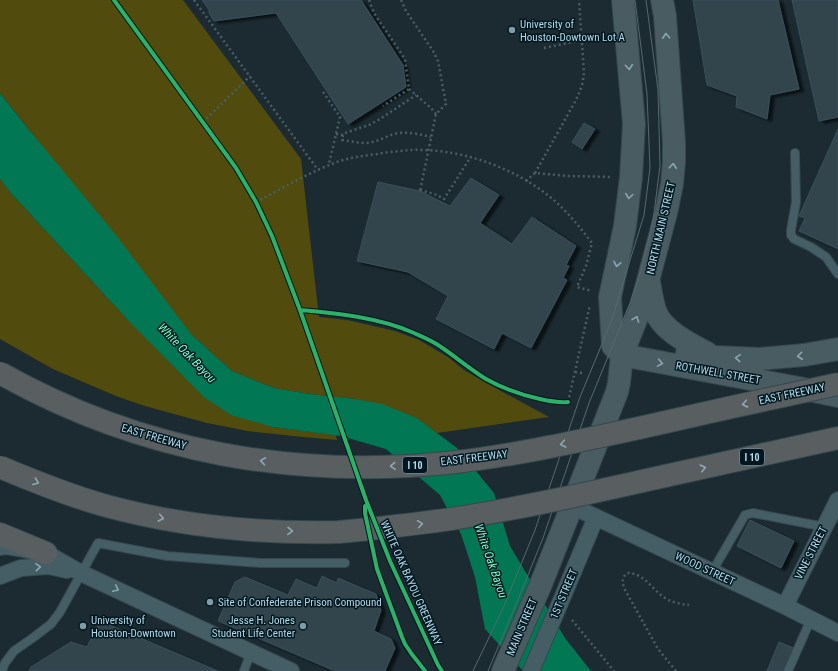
<svg xmlns="http://www.w3.org/2000/svg" width="838" height="671" font-family="'Roboto Condensed',sans-serif">
<style>
.green{fill:#514c0e}
.water{fill:#027753}
.building{fill:#32454e;stroke:#39505b;filter:url(#shadow)}
.lines{fill:none;stroke-linecap:round;stroke-linejoin:round}
.service-casing{stroke:#35474e;stroke-width:10}
.minor-casing{stroke:#35474e;stroke-width:18}
.secondary-casing{stroke:#35474e;stroke-width:24}
.motorway-casing{stroke:#35474e;stroke-width:24}
.path{stroke:#4a5e64;stroke-width:2.5;stroke-dasharray:2 3;stroke-linecap:butt}
.service{stroke:#455e66;stroke-width:8}
.minor{stroke:#455e66;stroke-width:16}
.secondary{stroke:#485c62;stroke-width:22}
.motorway{stroke:#595f61;stroke-width:22}
.tram{stroke:#566970;stroke-width:1}
.motorway-bridge-casing{stroke:#35474e;stroke-width:24;stroke-linecap:butt}
.motorway-bridge{stroke:#595f61;stroke-width:22}
.cycleway-casing{stroke:#001720;stroke-width:6}
.cycleway{stroke:#2db169;stroke-width:4}
.oneway{stroke:#88a8b4}
.oneway2{stroke:#8ea9b3}
.oneway3{stroke:#86a9b5}
.poi-dot{fill:#7d9da9;stroke:#001720;stroke-width:1.5}
.labels{text-anchor:middle;dominant-baseline:central;stroke-width:3;stroke-linejoin:round;paint-order:stroke}
.shield{fill:#001720;stroke:#7da0ad;stroke-width:1}
.shield-label{font-size:10px;font-weight:bold;fill:#b2dbea}
.poi-label{font-size:11px;fill:#b2dbea;stroke:#001720;text-anchor:start}
.street-label{font-size:11px;fill:#b2dbea;stroke:#001720}
.water-label{font-size:12px;font-style:italic;fill:#79fec4;stroke:#001720}
</style>
<defs>
<filter id="shadow"><feDropShadow dx="4.5" dy="2.5" stdDeviation="1" flood-color="#0009"/></filter>
</defs>
<rect width="100%" height="100%" fill="#1b2b31"/>
<path class="green" d="M0,0H183L301,159L319,317L347,320L395,331L419,340L448,357L464,370L488,384L549,417L437,433L417,418L356,399L310,394L274,388L232,371L191,334L0,93Z
M0,179L10,192L126,318L273,427L336,435L337,440L293,436L248,431L207,423L145,406L116,396L53,369L0,339Z"/>
<path class="water" d="M0,93L26,126L116,235L191,334L232,371L274,388L310,394L356,399L382,404L417,418L457,448L494,493L510,546L565,638L591,671H523L485,629L475,577L461,534L440,495L386,449L341,436L273,427L231,415L204,397L126,318L10,192L0,179Z"/>
<path class="building" d="M202,0H361L403,65L406,87L348,124L276,13L214,21L209,13V10Z
M693,0H778L799,89L770,95L767,119L736,107L737,96L707,85Z
M792,0H838V117L819,121Z
M584,123L595,129L582,149L572,142Z
M838,129V249L799,231L805,218L799,216Z
M471,178L499,195L480,223L512,244L532,217L576,246L566,265L569,266L563,278L567,280L531,348L502,333L494,349L436,319L448,296L408,272L357,261L378,182L420,191L450,206Z
M750,520L794,541L781,568L737,546Z
M322,576L337,583L338,578L376,594L381,610L374,631L391,639L395,648L385,671H335L218,621L235,582L245,577L288,595L296,579L317,588Z
M100,621L218,671H29L31,667L71,642L87,647Z
M779,642L794,648L785,671H767Z"/>
<g class="lines">
<g class="service-casing">
<path id="service" d="M795,153L796,202L791,230V235L794,239L811,247L826,257L838,274
M712,572L745,515L753,513L825,527
M2,671L5,663L14,651L34,637L51,624L60,612L98,543L167,556L261,563H345
M244,671L251,652
M788,671L811,619"/>
</g>
<g class="minor-casing">
<path id="minor" d="M572,506L785,606L838,633
M0,547L6,546L46,553L81,573L291,671
M0,576L21,568L48,566L67,570
M785,606L838,500
M531,671L563,596L596,517"/>
</g>
<g class="secondary-casing">
<path id="secondary" d="M649,282C651,292 652,301 655,310C661,330 690,344 707,353
M687,353L715,357L760,359L804,355L838,349
M622,355L613,346L610,297L625,226L631,177L634,124L623,0
M622,355L799,388L838,396
M503,671L541,584L617,392L619,383L622,355L641,307L666,213L672,184L674,162V142L665,16L662,0"/>
</g>
<g class="motorway-casing">
<path id="motorway" d="M665,476L838,438
M0,534L46,553"/>
</g>
<path class="path" d="M194,0L318,170
M369,0L374,13L405,59L409,89L383,106
M401,0L406,11L433,51L438,61L446,104L436,114L420,191
M544,48L582,40
M409,89L431,108L436,114
M323,92L340,117L329,164
M203,122L250,76
M336,134L343,135L345,133L369,125L380,119L416,95
M343,135L342,140C350,141 358,143 367,143C377,142 385,137 394,134C406,131 419,134 431,137
M535,173L576,100L582,86L584,73L579,0
M526,181L535,173L568,176L613,177
M420,190L437,195L444,199L470,158
M256,202C281,189 306,174 332,164C346,158 361,156 377,154C388,152 399,151 410,150C458,148 511,166 549,196C566,210 579,226 592,243L586,266L577,287L592,291
M575,372L582,373
M568,402L590,305
M572,620L614,671
M676,671L658,649L624,588C622,581 622,578 627,573C645,573 651,589 665,598C673,603 681,604 689,605"/>
<use href="#service" class="service"/>
<use href="#minor" class="minor"/>
<use href="#secondary" class="secondary"/>
<use href="#motorway" class="motorway"/>
<path class="tram" d="M473,671L504,606L535,530L580,397L611,322L644,215L650,168L647,94L635,0
M488,671L513,612L543,538L589,403L630,303L641,271L653,221L660,166L658,90L646,0"/>
<g class="motorway-bridge-casing">
<path id="motorway-bridge" d="M0,373C140,452 296,480 456,462C517,455 579,441 639,428C705,413 772,398 838,384
M0,467C33,481 68,495 103,505C179,526 260,534 339,532C349,531 359,530 370,529C397,526 424,523 451,519C523,508 594,492 665,476"/>
</g>
<use href="#motorway-bridge" class="motorway-bridge"/>
<g class="cycleway-casing">
<path id="cycleway" d="M114,0L236,168L256,202L272,236L300,310L366,500L390,561L438,665L442,671
M300,310C337,313 381,318 414,333C423,337 433,341 441,347C456,357 470,369 486,379C502,388 522,395 540,399C549,401 558,403 568,402
M365,506V513L377,569L402,637L405,644L411,653L425,671"/>
</g>
<use href="#cycleway" class="cycleway"/>
</g>
<defs><path id="oneway-chevron" d="M-2-3.5L2.5 0L-2 3.5" fill="none" stroke-width="1.6" stroke-linecap="round" stroke-linejoin="round"/></defs>
<g class="oneway">
<use href="#oneway-chevron" transform="translate(666 36) rotate(-94)"/>
<use href="#oneway-chevron" transform="translate(629 67) rotate(85)"/>
<use href="#oneway-chevron" transform="translate(673 166) rotate(-85)"/>
<use href="#oneway-chevron" transform="translate(629 196) rotate(98)"/>
<use href="#oneway-chevron" transform="translate(617 264) rotate(102)"/>
<use href="#oneway-chevron" transform="translate(636 319) rotate(-69)"/>
<use href="#oneway-chevron" transform="translate(800 356) rotate(174)"/>
<use href="#oneway-chevron" transform="translate(738 358) rotate(-177)"/>
<use href="#oneway-chevron" transform="translate(660 363) rotate(10)"/>
</g>
<g class="oneway2">
<use href="#oneway-chevron" transform="translate(745 404) rotate(168)"/>
<use href="#oneway-chevron" transform="translate(563 444) rotate(169)"/>
<use href="#oneway-chevron" transform="translate(263 461) rotate(-172)"/>
<use href="#oneway-chevron" transform="translate(393 466) rotate(177)"/>
<use href="#oneway-chevron" transform="translate(703 468) rotate(-13)"/>
<use href="#oneway-chevron" transform="translate(36 482) rotate(21)"/>
<use href="#oneway-chevron" transform="translate(161 518) rotate(11)"/>
<use href="#oneway-chevron" transform="translate(420 524) rotate(-8)"/>
<use href="#oneway-chevron" transform="translate(290 531) rotate(2)"/>
</g>
<g class="oneway3">
<use href="#oneway-chevron" transform="translate(38 567) rotate(-4)"/>
<use href="#oneway-chevron" transform="translate(116 589) rotate(25)"/>
</g>
<g class="poi-dot">
<circle cx="512" cy="30" r="4"/>
<circle cx="210" cy="602" r="4"/>
<circle cx="83" cy="626" r="4"/>
<circle cx="303" cy="626" r="4"/>
</g>
<g class="labels">
<g class="shield">
<rect x="740" y="449" width="24" height="16" rx="3"/>
<rect x="403" y="457" width="24" height="16" rx="3"/>
</g>
<g class="shield-label">
<text x="752" y="457">I 10</text>
<text x="415" y="465">I 10</text>
</g>
<g class="poi-label">
<text x="520" y="24">University of<tspan x="520" dy="13">Houston-Dowtown Lot A</tspan></text>
<text x="218" y="602">Site of Confederate Prison Compound</text>
<text x="91" y="620">University of<tspan x="91" dy="13">Houston-Downtown</tspan></text>
<text x="295" y="620" text-anchor="end">Jesse H. Jones<tspan x="295" dy="13">Student Life Center</tspan></text>
</g>
<g class="street-label">
<text transform="translate(661 228) rotate(-77)">NORTH MAIN STREET</text>
<text transform="translate(718 373) rotate(10)">ROTHWELL STREET</text>
<text transform="translate(792 394) rotate(-12)">EAST FREEWAY</text>
<text transform="translate(154 437) rotate(16)">EAST FREEWAY</text>
<text transform="translate(474 458) rotate(-7)">EAST FREEWAY</text>
<text transform="translate(811 553) rotate(-63)">VINE STREET</text>
<text transform="translate(705 569) rotate(25)">WOOD STREET</text>
<text transform="translate(411 583) rotate(66)">WHITE OAK BAYOU GREENWAY</text>
<text transform="translate(564 594) rotate(-67)">1ST STREET</text>
<text transform="translate(522 627) rotate(-67)">MAIN STREET</text>
</g>
<g class="water-label">
<text transform="translate(187 353) rotate(46)">White Oak Bayou</text>
<text transform="translate(491 561) rotate(71)">White Oak Bayou</text>
</g>
</g>
</svg>
